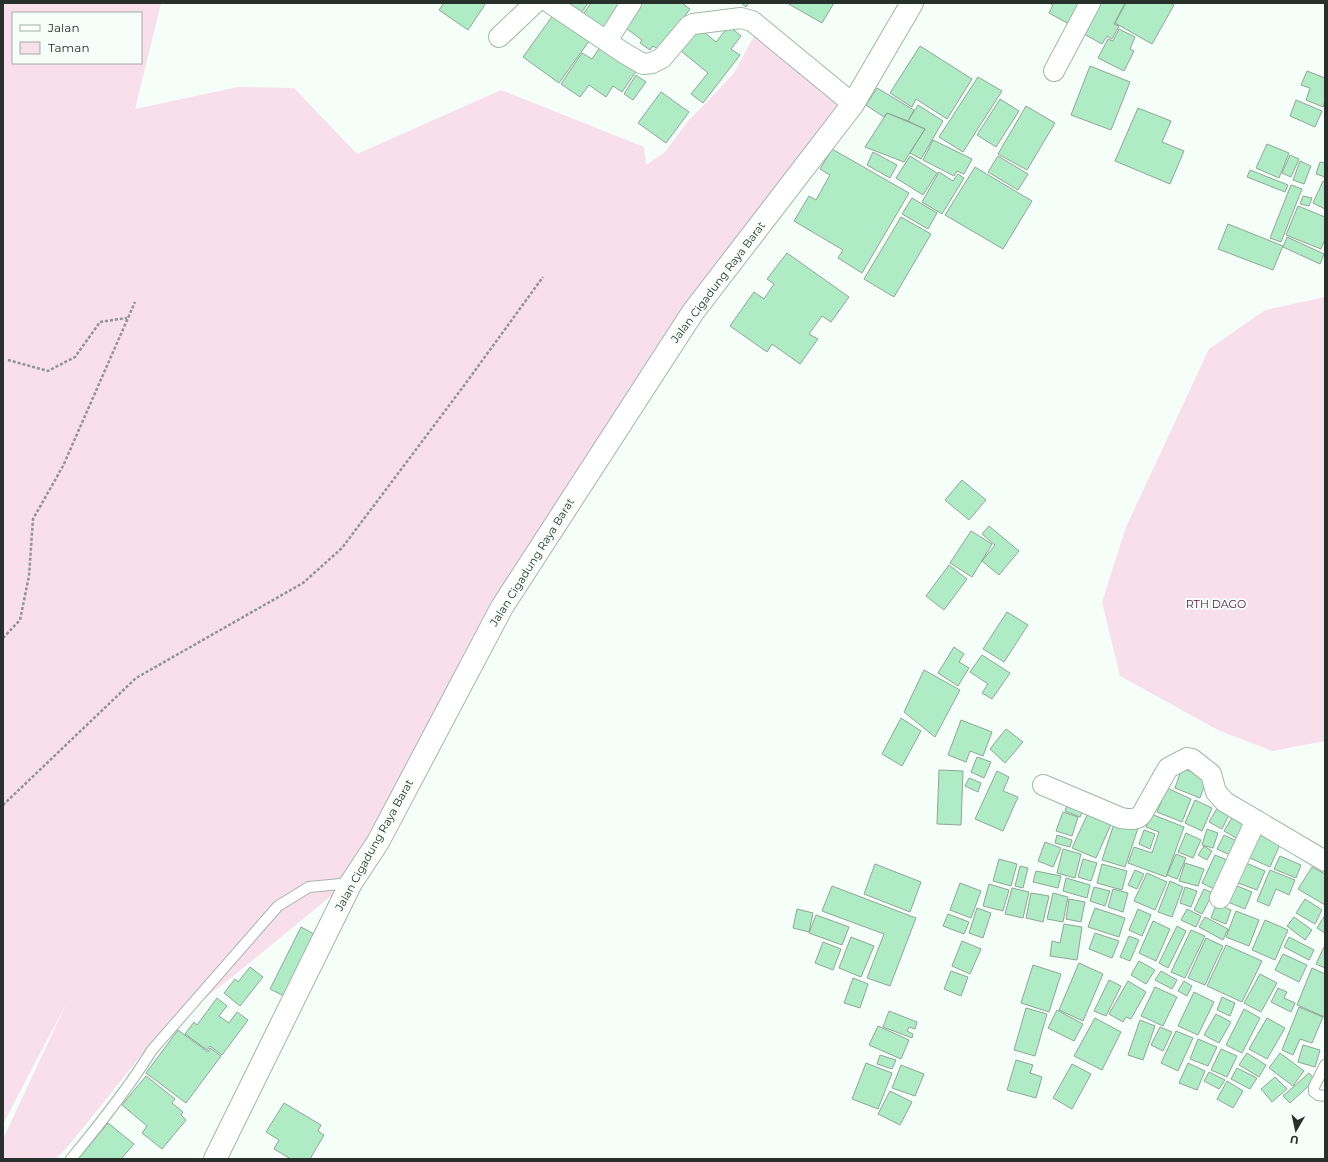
<svg xmlns="http://www.w3.org/2000/svg" width="1328" height="1162" font-family="Montserrat,sans-serif">
<style>
.green{fill:#f8dfeb;fill-rule:evenodd}
.building{fill:#afebc5;stroke:#91a598}
.lines{fill:none;stroke-linecap:round;stroke-linejoin:round}
.lane-casing{stroke:#a2b6a8;stroke-width:12}
.street-casing{stroke:#a2b6a8;stroke-width:22}
.secondary-casing{stroke:#a2b6a8;stroke-width:24}
.path{stroke:#8d9690;stroke-width:2.5;stroke-dasharray:3 2;stroke-linecap:butt}
.lane{stroke:#fff;stroke-width:10}
.street{stroke:#fff;stroke-width:20}
.secondary{stroke:#fff;stroke-width:22}
.labels{text-anchor:middle;dominant-baseline:central;stroke-width:4;stroke-linejoin:round;paint-order:stroke}
.street-label{font-size:11px;fill:#28302b;stroke:#f5fef8}
.park-label{font-size:11px;fill:#591540;stroke:#f5fef8}
</style>
<rect width="100%" height="100%" fill="#f5fef8"/>
<path class="green" d="M3,3H161L135,109L238,87L294,88L357,154L501,90L644,147L646,165L665,152L689,120L710,99L734,73L759,27L853,104L693,317L348,882L242,969L156,1037L70,1144L56,1159H3V1139L67,1002L3,1124ZM13,13H141V63H13Z
M1325,297V741L1272,751L1218,730L1120,676L1102,602L1126,527L1209,349L1265,310Z"/>
<path class="building" d="M444,3H486L468,30L439,10Z
M564,3H588L580,15Z
M591,3H625L605,32L582,16Z
M636,3H682L690,9L659,50L653,46L650,50L640,43L642,40L623,26Z
M741,3H749L746,7Z
M787,3H834L822,23Z
M1049,3H1080L1069,24L1049,13L1053,5Z
M1098,3H1125L1114,24L1119,26L1112,39L1107,36L1102,44L1082,33Z
M1126,3H1170L1174,5L1152,44L1115,23Z
M556,11L592,37L559,83L523,57Z
M729,26L741,36L731,49L740,55L703,103L691,94L708,73L681,51L699,28L716,42Z
M1119,29L1135,37L1130,49L1134,51L1124,71L1098,58L1108,39L1113,41Z
M603,43L639,67L622,92L613,86L606,97L589,85L580,97L561,84L582,53L592,59Z
M920,46L972,79L947,119L916,99L912,107L890,93Z
M1090,66L1130,82L1111,130L1071,115Z
M1307,71L1325,78V101L1323,107L1306,100L1310,88L1301,85Z
M636,75L646,82L633,100L624,94Z
M978,77L1002,91L963,152L939,137Z
M877,88L914,110L908,121L887,113L884,117L866,105Z
M661,92L689,112L666,143L638,123Z
M1000,99L1019,111L996,147L977,135Z
M1296,100L1322,111L1315,127L1290,116Z
M918,105L943,121L921,159L910,153L925,129L908,121Z
M1026,106L1055,123L1027,170L998,154Z
M1138,108L1171,121L1162,142L1184,151L1170,184L1115,161Z
M887,113L925,129L904,162L865,147Z
M933,140L972,159L964,174L957,171L954,176L923,160Z
M1267,144L1289,153L1279,178L1256,168Z
M832,149L909,193L862,273L838,258L843,250L794,221L809,196L816,200L830,175L820,169Z
M873,152L897,165L890,178L867,165Z
M1290,155L1299,159L1291,177L1282,173Z
M910,156L937,173L923,195L896,178Z
M998,156L1028,174L1018,190L988,172Z
M1300,161L1311,166L1304,184L1293,180Z
M1320,162L1325,163V177L1316,174Z
M975,167L1032,201L1003,249L945,215Z
M1250,170L1288,185L1285,192L1247,177Z
M939,172L953,181L958,174L964,178L942,214L922,202Z
M1323,181L1325,182V209L1313,203Z
M1291,185L1302,189L1281,242L1270,238Z
M1303,196L1312,198L1309,206L1300,204Z
M912,198L937,213L928,229L902,214Z
M1298,206L1325,217V239L1321,249L1286,235Z
M901,217L931,234L894,297L864,279Z
M1228,224L1283,246L1273,270L1218,249Z
M1287,237L1324,254L1320,264L1283,247Z
M787,253L849,297L831,322L822,316L809,334L818,339L800,364L772,344L767,352L730,326L754,292L764,299L774,284L767,279Z
M962,480L986,500L969,520L945,500Z
M989,526L1019,551L999,575L982,561L995,545L982,534Z
M971,531L992,544L972,577L950,563Z
M949,565L967,579L944,610L926,596Z
M1007,612L1028,625L1004,662L983,649Z
M954,647L964,654L959,662L969,668L958,686L938,673Z
M982,655L1010,673L992,699L982,693L988,684L970,672Z
M924,670L960,690L935,737L904,712Z
M901,718L921,731L902,766L882,754Z
M961,720L992,732L983,756L970,751L966,762L948,755Z
M1006,729L1023,742L1005,763L990,749Z
M977,757L991,762L984,778L971,772Z
M1182,768L1207,778L1200,798L1175,788Z
M939,770L963,771L961,825L937,824Z
M997,771L1009,777L1003,791L1018,797L1003,831L975,819Z
M969,778L981,783L978,792L965,786Z
M1167,788L1191,799L1182,822L1157,812Z
M1069,800L1085,805L1080,817L1065,811Z
M1195,800L1212,808L1202,831L1185,823Z
M1219,805L1231,811L1222,829L1209,822Z
M1089,811L1112,822L1096,858L1072,848Z
M1063,812L1078,817L1072,836L1056,831Z
M1151,814L1184,827L1166,877L1128,863L1134,847L1152,853L1159,832L1146,827Z
M1234,814L1252,824L1243,842L1224,831Z
M1115,821L1138,828L1125,867L1102,860Z
M1253,827L1282,840L1270,867L1241,854Z
M1207,829L1218,833L1213,848L1202,845Z
M1144,830L1155,834L1150,849L1139,844Z
M1186,833L1201,840L1193,858L1178,852Z
M1057,835L1072,840L1070,847L1055,843Z
M1224,835L1239,842L1232,856L1217,849Z
M1045,842L1061,848L1053,867L1038,861Z
M1204,846L1212,851L1207,860L1198,855Z
M1063,849L1081,854L1075,878L1057,873Z
M1176,854L1186,858L1177,879L1167,875Z
M1215,855L1234,863L1220,892L1202,883Z
M1280,856L1301,865L1296,878L1274,869Z
M999,859L1017,864L1011,886L993,881Z
M1083,859L1097,863L1091,881L1078,877Z
M1239,860L1265,871L1257,890L1238,883Z
M1185,863L1204,869L1198,886L1179,881Z
M875,864L921,882L910,912L864,894Z
M1102,864L1127,871L1122,890L1097,883Z
M1020,866L1028,868L1023,888L1015,886Z
M1312,867L1325,874V905L1298,889Z
M1135,870L1144,874L1137,889L1128,885Z
M1270,870L1295,880L1289,895L1276,889L1269,906L1257,901Z
M1036,871L1061,876L1058,888L1033,882Z
M1147,873L1167,882L1155,910L1134,901Z
M1066,878L1090,885L1087,898L1063,891Z
M1170,881L1183,887L1172,917L1158,912Z
M960,883L981,891L971,918L950,910Z
M1230,883L1252,892L1245,909L1223,900Z
M989,884L1009,890L1003,911L983,906Z
M832,886L916,918L890,986L867,978L884,934L822,911Z
M1094,887L1110,891L1105,906L1090,901Z
M1185,887L1197,891L1191,907L1180,903Z
M1012,888L1029,892L1023,918L1005,914Z
M1113,889L1128,893L1123,912L1108,907Z
M1204,889L1213,893L1202,914L1194,910Z
M1031,893L1049,896L1043,922L1026,918Z
M1053,893L1068,897L1063,922L1047,919Z
M1069,899L1085,902L1081,922L1066,919Z
M1305,899L1322,910L1315,924L1296,913Z
M1216,904L1231,910L1226,924L1211,918Z
M977,908L991,913L983,938L969,933Z
M1095,908L1125,918L1119,937L1088,927Z
M797,909L813,913L809,932L793,928Z
M1138,909L1151,915L1142,936L1129,930Z
M1187,909L1201,916L1196,927L1181,920Z
M1236,911L1259,920L1249,946L1226,937Z
M948,914L969,922L964,934L943,926Z
M816,915L849,927L842,945L809,933Z
M1325,915V933L1317,928Z
M1205,917L1228,929L1223,940L1199,927Z
M1294,917L1312,930L1305,940L1287,926Z
M1265,920L1288,930L1275,960L1252,950Z
M1153,921L1170,929L1156,961L1139,953Z
M1064,924L1082,927L1077,960L1050,956L1052,941L1060,943Z
M1177,926L1186,931L1168,968L1159,963Z
M301,927L314,934L284,996L270,989Z
M1191,930L1205,936L1185,978L1171,972Z
M1095,933L1119,941L1112,958L1089,949Z
M1129,936L1139,940L1130,961L1120,957Z
M851,937L874,946L861,977L839,968Z
M1289,937L1314,950L1309,960L1284,947Z
M1206,938L1223,946L1205,985L1188,978Z
M962,941L981,949L970,974L952,966Z
M823,942L841,949L833,970L815,963Z
M1226,945L1262,961L1242,1002L1207,986Z
M1324,947H1325V968L1316,964Z
M1283,954L1307,965L1299,982L1275,970Z
M1139,961L1155,970L1146,984L1131,975Z
M1079,963L1103,974L1083,1021L1059,1010Z
M1033,965L1061,974L1049,1012L1021,1003Z
M250,967L263,977L240,1006L224,993L235,979L238,982Z
M1312,968L1325,974V1017L1297,1005Z
M951,971L968,977L961,996L944,989Z
M1161,971L1177,980L1172,989L1155,980Z
M1260,974L1277,983L1261,1012L1244,1003Z
M853,978L868,984L860,1008L844,1003Z
M1109,980L1121,986L1106,1016L1094,1011Z
M1128,981L1146,992L1131,1019L1126,1017L1123,1022L1109,1014Z
M1184,981L1192,986L1187,996L1178,991Z
M1155,987L1177,997L1163,1026L1141,1016Z
M1278,988L1287,992L1284,998L1295,1003L1291,1012L1271,1002Z
M1194,992L1214,1002L1198,1035L1178,1026Z
M1222,997L1235,1003L1230,1016L1217,1010Z
M217,998L227,1006L219,1016L229,1023L237,1012L248,1020L222,1055L210,1046L207,1050L185,1034L194,1022L197,1025Z
M1299,1007L1323,1017L1312,1043L1300,1039L1293,1055L1282,1050Z
M1026,1008L1047,1014L1035,1056L1014,1050Z
M1244,1009L1260,1018L1242,1053L1226,1045Z
M1057,1010L1083,1024L1074,1041L1048,1028Z
M889,1011L917,1022L915,1029L909,1027L907,1031L913,1034L912,1038L883,1027Z
M1216,1014L1231,1022L1219,1043L1204,1035Z
M1095,1018L1121,1032L1102,1070L1074,1056Z
M1267,1018L1285,1028L1267,1059L1249,1049Z
M1140,1020L1155,1026L1143,1060L1128,1055Z
M878,1026L909,1040L901,1059L869,1045Z
M1160,1027L1172,1032L1163,1051L1151,1045Z
M178,1030L208,1052L210,1048L221,1056L186,1103L146,1073Z
M1176,1031L1193,1038L1178,1071L1161,1063Z
M1198,1039L1217,1047L1208,1066L1190,1059Z
M1303,1045L1320,1050L1315,1067L1298,1062Z
M1221,1049L1237,1056L1227,1077L1211,1070Z
M1247,1053L1266,1065L1259,1077L1239,1065Z
M1280,1053L1304,1071L1293,1086L1269,1068Z
M880,1055L896,1060L892,1069L877,1064Z
M1016,1060L1033,1065L1030,1073L1042,1077L1036,1098L1007,1090Z
M866,1063L892,1073L878,1109L852,1099Z
M1188,1063L1205,1071L1197,1090L1179,1083Z
M1072,1064L1091,1074L1072,1109L1053,1098Z
M901,1065L924,1074L915,1096L892,1088Z
M1237,1068L1257,1078L1250,1089L1231,1079Z
M1209,1072L1225,1080L1219,1089L1204,1081Z
M1309,1073L1315,1080L1290,1103L1283,1096Z
M146,1076L175,1099L172,1103L183,1112L181,1115L186,1120L162,1149L142,1133L147,1126L122,1105Z
M1275,1077L1287,1089L1272,1102L1261,1089Z
M1227,1081L1243,1091L1233,1108L1217,1099Z
M890,1091L912,1102L900,1125L878,1114Z
M284,1103L321,1125L318,1131L324,1135L310,1159H291L274,1149L279,1140L266,1132Z
M108,1123L134,1144L121,1159H78Z"/>
<g class="lines">
<g class="lane-casing">
<path id="lane" d="M1325,1065L1314,1087V1092L1318,1095L1325,1096
M71,1159C100,1124 128,1089 152,1050L278,906L309,887L351,883"/>
</g>
<g class="street-casing">
<path id="street" d="M550,3L624,53L643,64L652,63L662,58L689,26L693,24L741,18L752,21L853,104
M499,37L535,3
M607,41L631,3
M1054,71L1090,3
M1043,785L1121,818C1129,819 1137,821 1142,814L1168,768L1187,758L1192,759L1211,774L1216,792L1225,802L1325,861
M1220,898L1256,820"/>
</g>
<g class="secondary-casing">
<path id="secondary" d="M215,1159L351,883L378,842L502,607L693,312L853,104L912,3"/>
</g>
<path class="path" d="M8,360L48,371L75,357L100,322L127,318
M3,638L20,620L29,576L33,519L63,466L135,302
M3,805L136,678L303,583L342,548L463,387L543,277"/>
<use href="#lane" class="lane"/>
<use href="#street" class="street"/>
<use href="#secondary" class="secondary"/>
</g>
<g class="labels">
<g class="street-label">
<text transform="translate(718 282) rotate(-53)">Jalan Cigadung Raya Barat</text>
<text transform="translate(532 562) rotate(-58)">Jalan Cigadung Raya Barat</text>
<text transform="translate(374 845) rotate(-61)">Jalan Cigadung Raya Barat</text>
</g>
<g class="park-label">
<text x="1216" y="604">RTH DAGO</text>
</g>
</g>
<rect width="1328" height="1162" fill="none" stroke="#28302b" stroke-width="8"/>
<rect x="12" y="12" width="130" height="52" fill="#f5fef8" stroke="#a3aca6"/>
<rect x="20" y="25" width="20" height="6" fill="#ffffff" stroke="#a3aca6"/>
<text x="48" y="32" font-size="12" fill="#28302b">Jalan</text>
<rect x="20" y="42" width="20" height="12" fill="#f8dfeb" stroke="#a3aca6"/>
<text x="48" y="52" font-size="12" fill="#28302b">Taman</text>
<g transform="translate(1296 1130) rotate(189)" stroke="#f5fef8" stroke-width="3" paint-order="stroke">
<path d="M0-3L7 15L0 10L-7 15Z" fill="#28302b"/>
<text y="-6" font-size="11" font-weight="bold" text-anchor="middle" fill="#28302b">U</text>
</g>
</svg>
